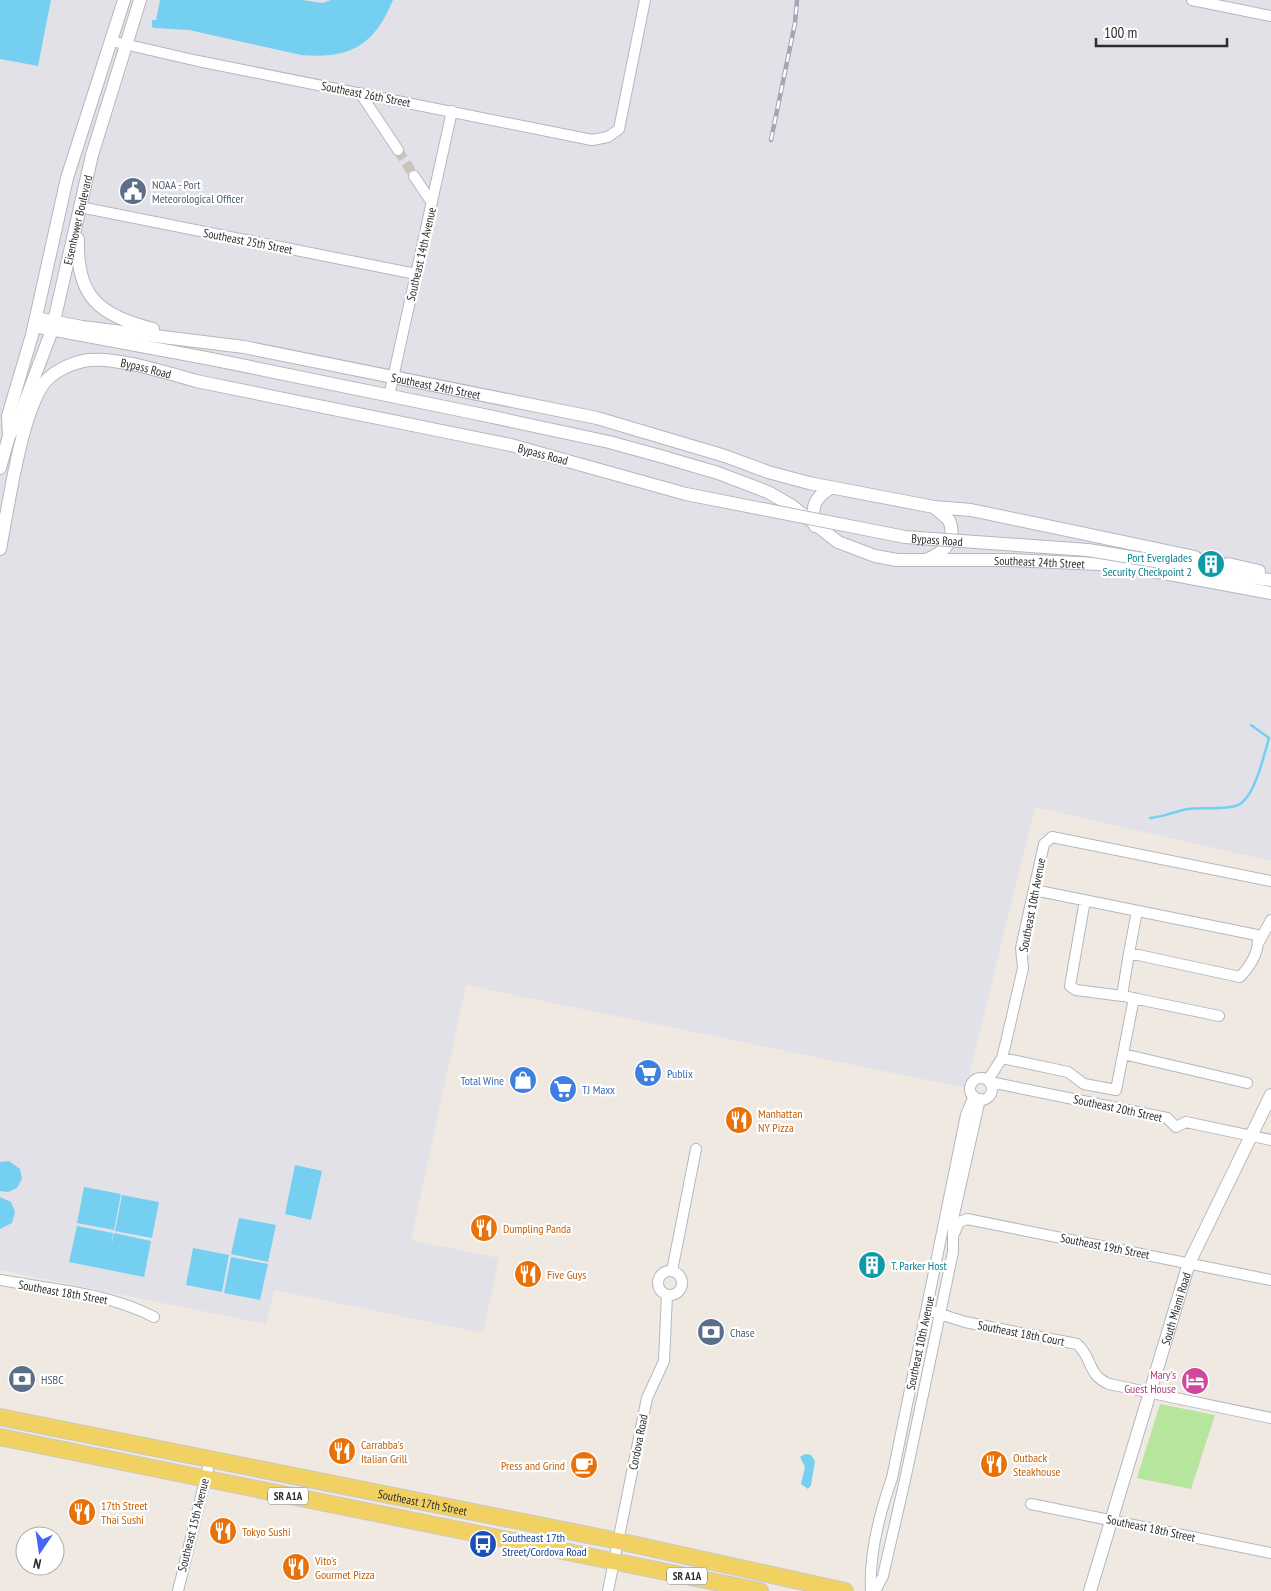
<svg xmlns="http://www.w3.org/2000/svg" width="1271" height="1591" font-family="'PT Sans Narrow',sans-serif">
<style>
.industrial{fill:#e3e1e8}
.green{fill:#b6e59e}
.water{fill:#75cff0}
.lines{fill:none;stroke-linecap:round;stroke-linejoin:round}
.stream{stroke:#75cff0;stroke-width:2.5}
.minor-tunnel{stroke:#c8c4bd;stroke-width:10;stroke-dasharray:10 5;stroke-linecap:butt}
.tertiary-tunnel{stroke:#c8c4bd;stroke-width:12;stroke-dasharray:12 6;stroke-linecap:butt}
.minor-casing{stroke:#b4b7c1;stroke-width:12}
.tertiary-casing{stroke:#b4b7c1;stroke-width:14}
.primary-casing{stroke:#c9c9c9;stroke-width:18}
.minor{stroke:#fff;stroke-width:10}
.tertiary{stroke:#fff;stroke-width:12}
.primary{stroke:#f2d163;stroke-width:16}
.rail-casing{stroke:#a3a6b8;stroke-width:4.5}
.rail{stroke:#fff;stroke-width:2.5;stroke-dasharray:8;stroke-linecap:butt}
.tertiary-bridge-casing{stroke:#b4b7c1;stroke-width:14;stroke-linecap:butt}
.tertiary-bridge{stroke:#fff;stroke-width:12}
.labels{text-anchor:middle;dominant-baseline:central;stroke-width:4.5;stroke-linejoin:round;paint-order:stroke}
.shield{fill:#fff;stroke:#6d6d6d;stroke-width:1}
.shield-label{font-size:11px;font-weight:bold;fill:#2e2e2e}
.street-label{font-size:12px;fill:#2e2e2e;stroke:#fff}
.service-label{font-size:12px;fill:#4e5e75;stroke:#fff;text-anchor:start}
.culture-label{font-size:12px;fill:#0d838f;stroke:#fff;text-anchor:end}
.shop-label{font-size:12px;fill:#366cbe;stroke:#fff;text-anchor:start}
.food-label{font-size:12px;fill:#c56008;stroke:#fff;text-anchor:start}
.hotel-label{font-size:12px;fill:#b23c85;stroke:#fff;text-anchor:end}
.transit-label{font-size:12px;fill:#164399;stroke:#fff;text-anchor:start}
</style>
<rect width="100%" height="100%" fill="#efe9e1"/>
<path class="industrial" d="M51,0H1271V861L1035,807L966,1088L466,985L411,1240L499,1258L483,1333L274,1290L266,1324L0,1270V59L38,66Z"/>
<path class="green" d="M1160,1404L1215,1415L1191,1489L1137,1478Z"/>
<path class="water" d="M0,0H51L38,66L0,59Z
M160,0H302L322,3L331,0H393C374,46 350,59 301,55L189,30L155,28L152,27V20H156Z
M9,1161L20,1169L22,1179L17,1188L8,1192L0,1191V1162Z
M295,1165L322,1171L311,1220L285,1214Z
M84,1187L121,1194L114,1230L77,1223Z
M122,1195L159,1202L152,1238L115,1231Z
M0,1197L11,1202L15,1212L12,1223L0,1229Z
M239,1218L276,1225L268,1262L231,1254Z
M77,1226L113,1233L112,1244L114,1233L151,1241L144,1277L69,1262Z
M193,1248L229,1255L222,1292L186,1285Z
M231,1257L268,1264L260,1300L224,1293Z
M805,1454L811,1455L815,1461L811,1485L808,1489L801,1484L805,1467L800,1457Z"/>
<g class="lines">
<path class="stream" d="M1150,818C1164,817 1175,811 1188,809C1203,807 1220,810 1235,806C1254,802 1264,755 1269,738L1251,725"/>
<path class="minor-tunnel" d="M398,150L414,176"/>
<path class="tertiary-tunnel" d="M1195,557L1228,564"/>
<g class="minor-casing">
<path id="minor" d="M1192,0L1271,16
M111,41L198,61L592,140L608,137L619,129L645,0
M360,93L398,150
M414,176L432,203
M80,207L416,274
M389,396L452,111
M1034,890L1257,935C1261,950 1250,966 1240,977L1129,953L1122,996L1076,990L1070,986L1085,900
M1259,942L1271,920
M1129,953L1137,911
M1128,997L1219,1016
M1123,1054L1247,1083
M1002,1058L1068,1072L1084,1084L1116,1090L1134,998
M970 1089a11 11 0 1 1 22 0a11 11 0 1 1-22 0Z
M988,1080L1002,1058L1006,1042L1023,968L1021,948L1044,844L1052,837L1271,881
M990,1082L1167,1118L1176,1127L1186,1122L1271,1140
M954,1234L959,1222L967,1219L1271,1280
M658 1283a12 12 0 1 1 24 0a12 12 0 1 1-24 0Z
M672,1271L696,1149
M0,1280C53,1290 105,1292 154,1317
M934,1312L965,1322L1077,1344C1093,1358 1087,1375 1109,1384L1271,1418
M1031,1504L1271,1553
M178,1591L210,1460
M608,1591L647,1398L664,1361L667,1295
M871,1591C869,1554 880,1512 892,1478L966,1115L974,1096
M875,1591L883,1576L905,1480L953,1252V1219L980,1099"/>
</g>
<g class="tertiary-casing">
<g id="tertiary">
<path d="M78,239C76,298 100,315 153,329"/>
<path id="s1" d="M36,318L82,327L244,347L597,418L725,456L768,472L809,483L934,507L971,510L1195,557"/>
<path id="s2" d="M34,326L211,359L474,413L609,442L660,456L718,473L768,492L792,506L838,542L875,556L897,560H1011L1121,565L1271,593"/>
<path d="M9,436L8,416L32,335L67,178L124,0"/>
<path id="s3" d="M0,468L9,436L17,423L52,330L92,155L140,0"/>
<path d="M815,526C811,506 814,499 830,488"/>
<path id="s4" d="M0,549C8,509 21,412 45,382C55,370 74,362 89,360C118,357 167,373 196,381L511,445L564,460"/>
<path d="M928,559C945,552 957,539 949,520L934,507"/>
<path d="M1228,564L1259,571"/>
<path d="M1179,565L1247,580"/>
<path d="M1238,576L1271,580"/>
<path id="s5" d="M1090,1591L1189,1263L1271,1095"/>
</g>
</g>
<g class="primary-casing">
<g id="primary">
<path id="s6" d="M0,1417L618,1541L845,1591"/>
<path d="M0,1437L760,1591"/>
</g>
</g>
<use href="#minor" class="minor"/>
<use href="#tertiary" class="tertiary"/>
<use href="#primary" class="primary"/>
<g class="rail-casing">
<path id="rail" d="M771,140L795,23L797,0"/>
</g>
<use href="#rail" class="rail"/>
<g class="tertiary-bridge-casing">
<g id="tertiary-bridge">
<path id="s7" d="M564,460L686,494L905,537L1088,550L1179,565"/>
</g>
</g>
<use href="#tertiary-bridge" class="tertiary-bridge"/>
</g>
<defs>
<g id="civic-disc" transform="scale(1.4375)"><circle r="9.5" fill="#5c6f8a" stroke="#fff"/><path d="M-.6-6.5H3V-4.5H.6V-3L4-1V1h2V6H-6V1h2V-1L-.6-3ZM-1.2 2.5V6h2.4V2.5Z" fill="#fff"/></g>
<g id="building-disc" transform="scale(1.4375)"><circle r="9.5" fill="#0f9aa8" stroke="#fff"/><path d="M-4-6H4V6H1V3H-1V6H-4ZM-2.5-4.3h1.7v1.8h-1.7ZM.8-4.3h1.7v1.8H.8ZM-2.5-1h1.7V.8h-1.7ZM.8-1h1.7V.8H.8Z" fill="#fff"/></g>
<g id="supermarket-disc" transform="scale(1.4375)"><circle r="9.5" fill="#3f7fe0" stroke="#fff"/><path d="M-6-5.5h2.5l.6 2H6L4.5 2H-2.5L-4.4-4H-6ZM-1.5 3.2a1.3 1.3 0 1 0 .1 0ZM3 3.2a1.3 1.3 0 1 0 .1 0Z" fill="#fff"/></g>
<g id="shop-disc" transform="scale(1.4375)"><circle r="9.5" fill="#3f7fe0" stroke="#fff"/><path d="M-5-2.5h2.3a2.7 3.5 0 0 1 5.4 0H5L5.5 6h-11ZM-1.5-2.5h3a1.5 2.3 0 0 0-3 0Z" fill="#fff"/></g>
<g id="restaurant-disc" transform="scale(1.4375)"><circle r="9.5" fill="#e8710a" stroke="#fff"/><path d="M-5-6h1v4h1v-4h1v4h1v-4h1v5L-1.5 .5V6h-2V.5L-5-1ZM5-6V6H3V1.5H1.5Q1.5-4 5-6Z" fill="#fff"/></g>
<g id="bank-disc" transform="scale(1.4375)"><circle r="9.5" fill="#5c6f8a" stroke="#fff"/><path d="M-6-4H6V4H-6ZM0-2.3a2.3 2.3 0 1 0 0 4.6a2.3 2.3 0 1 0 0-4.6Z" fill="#fff"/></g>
<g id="hotel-disc" transform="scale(1.4375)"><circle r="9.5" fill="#d1479c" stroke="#fff"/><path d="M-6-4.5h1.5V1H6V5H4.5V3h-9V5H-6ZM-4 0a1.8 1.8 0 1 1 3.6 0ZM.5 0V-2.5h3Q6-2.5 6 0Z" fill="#fff"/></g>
<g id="cafe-disc" transform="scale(1.4375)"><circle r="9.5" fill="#e8710a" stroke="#fff"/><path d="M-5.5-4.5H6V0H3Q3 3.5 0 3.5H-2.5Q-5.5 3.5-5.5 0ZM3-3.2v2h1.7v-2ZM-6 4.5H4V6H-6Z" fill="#fff"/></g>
<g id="bus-disc" transform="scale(1.4375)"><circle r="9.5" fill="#1a4fb4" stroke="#fff"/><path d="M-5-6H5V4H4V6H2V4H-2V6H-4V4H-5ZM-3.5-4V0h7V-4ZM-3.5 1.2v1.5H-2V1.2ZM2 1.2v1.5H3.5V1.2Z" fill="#fff"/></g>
</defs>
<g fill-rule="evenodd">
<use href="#civic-disc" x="133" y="191"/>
<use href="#building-disc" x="1211" y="564"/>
<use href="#supermarket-disc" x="648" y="1073"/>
<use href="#shop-disc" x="523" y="1080"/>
<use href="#supermarket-disc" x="563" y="1089"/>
<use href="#restaurant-disc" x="739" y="1120"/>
<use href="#restaurant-disc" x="484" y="1228"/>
<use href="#building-disc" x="872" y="1265"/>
<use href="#restaurant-disc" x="528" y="1274"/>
<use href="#bank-disc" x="711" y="1332"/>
<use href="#bank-disc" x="22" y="1379"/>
<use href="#hotel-disc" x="1195" y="1381"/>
<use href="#restaurant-disc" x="342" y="1451"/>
<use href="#restaurant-disc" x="994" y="1464"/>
<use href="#cafe-disc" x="584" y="1465"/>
<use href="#restaurant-disc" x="82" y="1512"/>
<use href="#restaurant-disc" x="223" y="1531"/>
<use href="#bus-disc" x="483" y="1544"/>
<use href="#restaurant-disc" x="296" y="1567"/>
</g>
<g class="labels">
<g class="shield">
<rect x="268" y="1487.5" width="40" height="17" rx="4"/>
<rect x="667" y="1567.5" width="40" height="17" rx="4"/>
</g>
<g class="shield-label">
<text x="288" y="1496">SR A1A</text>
<text x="687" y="1576">SR A1A</text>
</g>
<g class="street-label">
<text transform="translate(366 94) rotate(11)">Southeast 26th Street</text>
<text stroke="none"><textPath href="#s3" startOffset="261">Eisenhower Boulevard</textPath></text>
<text transform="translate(248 241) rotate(11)">Southeast 25th Street</text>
<text transform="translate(421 254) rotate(-77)">Southeast 14th Avenue</text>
<text stroke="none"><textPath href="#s4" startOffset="282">Bypass Road</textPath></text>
<text stroke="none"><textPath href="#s1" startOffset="406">Southeast 24th Street</textPath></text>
<text transform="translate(543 454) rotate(15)">Bypass Road</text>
<text stroke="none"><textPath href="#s7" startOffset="382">Bypass Road</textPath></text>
<text stroke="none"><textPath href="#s2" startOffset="1044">Southeast 24th Street</textPath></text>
<text transform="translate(1032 905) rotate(-79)">Southeast 10th Avenue</text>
<text transform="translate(1118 1108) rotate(12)">Southeast 20th Street</text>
<text transform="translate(1105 1246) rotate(11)">Southeast 19th Street</text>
<text transform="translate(63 1292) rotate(10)">Southeast 18th Street</text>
<text stroke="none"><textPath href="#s5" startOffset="295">South Miami Road</textPath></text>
<text transform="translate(1021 1333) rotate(11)">Southeast 18th Court</text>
<text transform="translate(920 1343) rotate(-78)">Southeast 10th Avenue</text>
<text transform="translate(638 1442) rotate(-79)">Cordova Road</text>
<text stroke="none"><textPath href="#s6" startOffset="431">Southeast 17th Street</textPath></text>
<text transform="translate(193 1525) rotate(-76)">Southeast 15th Avenue</text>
<text transform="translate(1151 1528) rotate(12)">Southeast 18th Street</text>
</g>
<g class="service-label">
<text x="152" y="184">NOAA - Port<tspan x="152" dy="14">Meteorological Officer</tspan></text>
<text x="730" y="1332">Chase</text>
<text x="41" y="1379">HSBC</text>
</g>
<g class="culture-label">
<text x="1192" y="557">Port Everglades<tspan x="1192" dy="14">Security Checkpoint 2</tspan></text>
<text x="891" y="1265" text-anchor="start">T. Parker Host</text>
</g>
<g class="shop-label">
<text x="667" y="1073">Publix</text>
<text x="504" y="1080" text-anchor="end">Total Wine</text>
<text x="582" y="1089">TJ Maxx</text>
</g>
<g class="food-label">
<text x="758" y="1113">Manhattan<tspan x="758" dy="14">NY Pizza</tspan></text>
<text x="503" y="1228">Dumpling Panda</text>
<text x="547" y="1274">Five Guys</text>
<text x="361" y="1444">Carrabba's<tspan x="361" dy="14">Italian Grill</tspan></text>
<text x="1013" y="1457">Outback<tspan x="1013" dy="14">Steakhouse</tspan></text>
<text x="565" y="1465" text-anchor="end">Press and Grind</text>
<text x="101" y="1505">17th Street<tspan x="101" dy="14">Thai Sushi</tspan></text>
<text x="242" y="1531">Tokyo Sushi</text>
<text x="315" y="1560">Vito's<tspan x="315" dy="14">Gourmet Pizza</tspan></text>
</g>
<g class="hotel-label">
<text x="1176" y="1374">Mary's<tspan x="1176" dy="14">Guest House</tspan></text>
</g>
<g class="transit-label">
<text x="502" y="1537">Southeast 17th<tspan x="502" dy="14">Street/Cordova Road</tspan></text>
</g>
</g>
<g transform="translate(40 1551) rotate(193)"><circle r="24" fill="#ffffff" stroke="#ababab"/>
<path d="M0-4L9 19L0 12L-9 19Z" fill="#4264fb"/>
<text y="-8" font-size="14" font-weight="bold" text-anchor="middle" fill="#2e2e2e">N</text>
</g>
<path d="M1096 38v8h131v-8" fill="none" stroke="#2e2e2e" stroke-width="2.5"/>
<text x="1104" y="38" font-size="15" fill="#2e2e2e" stroke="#ffffff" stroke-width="4" paint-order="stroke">100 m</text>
</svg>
